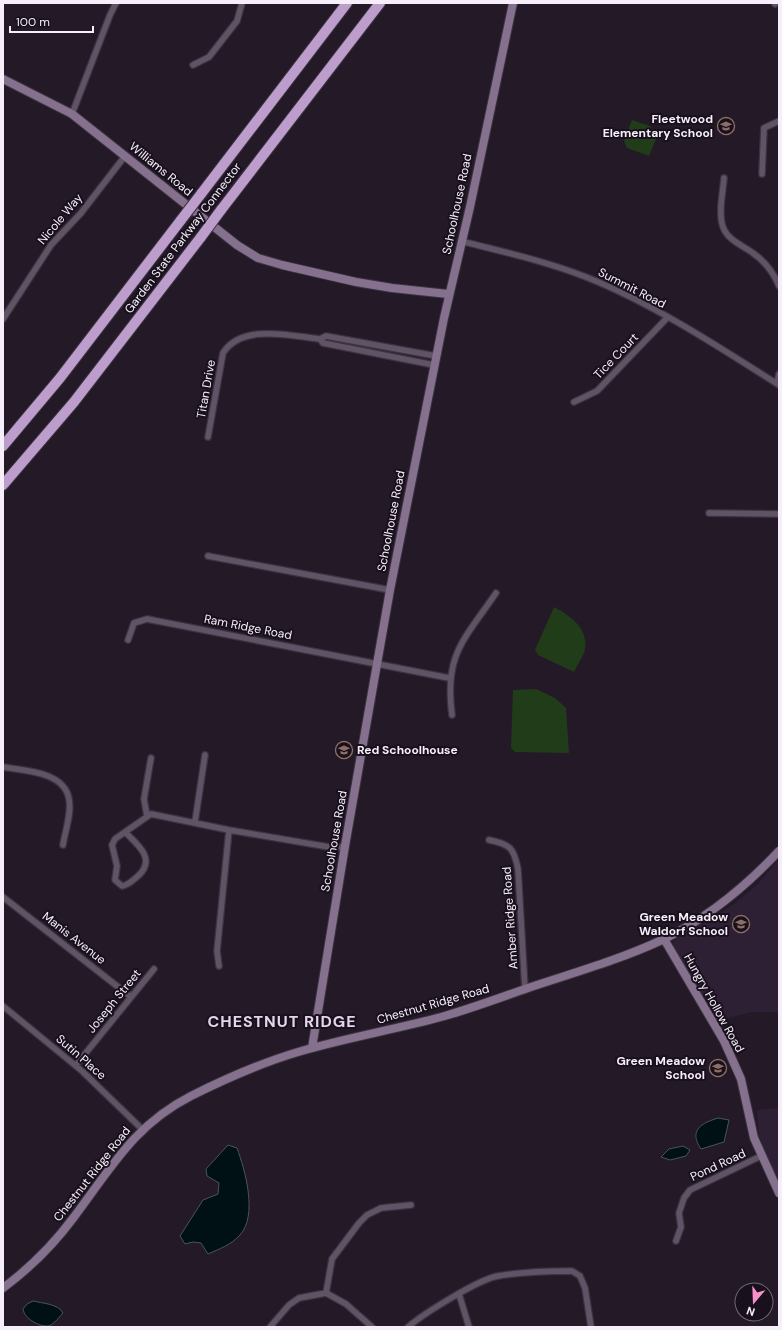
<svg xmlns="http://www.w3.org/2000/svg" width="782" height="1330" font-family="'DM Sans',sans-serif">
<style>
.built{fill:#2e2034}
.green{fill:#213c19}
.water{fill:#001115;stroke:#4a5459}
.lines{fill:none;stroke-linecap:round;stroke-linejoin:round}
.street-casing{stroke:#3c3340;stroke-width:8}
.secondary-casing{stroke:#3c3340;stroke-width:10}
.highway-casing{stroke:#3c3340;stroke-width:12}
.street{stroke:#605365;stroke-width:5.5}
.secondary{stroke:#85718e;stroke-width:8}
.highway{stroke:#bd9dcb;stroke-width:10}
.highway-bridge-casing{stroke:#3c3340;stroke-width:12;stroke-linecap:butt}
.highway-bridge{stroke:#bd9dcb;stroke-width:10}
.labels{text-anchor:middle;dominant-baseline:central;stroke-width:4;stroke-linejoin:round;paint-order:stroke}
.poi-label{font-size:12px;font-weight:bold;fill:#f6eff9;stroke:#19101e;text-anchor:end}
.street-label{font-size:12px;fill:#f6eff9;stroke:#19101e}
.district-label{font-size:16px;font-weight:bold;letter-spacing:1px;fill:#e3d6ea;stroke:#19101e}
</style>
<rect width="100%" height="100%" fill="#231927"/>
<path class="built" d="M779,859V1012H752L715,1021L672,946L675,940L730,907L757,885Z
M779,1108V1188L772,1173L759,1136L757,1110Z"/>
<path class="green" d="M632,120L650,126L656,139L649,156L627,148L624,141Z
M554,607C571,616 591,630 584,653C581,659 577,666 574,672L538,655L535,650Z
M536,689L555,698L566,708L569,753L515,752L511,748L513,690Z"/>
<path class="water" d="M718,1118L729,1120L724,1142L701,1149C688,1130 702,1123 718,1118Z
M228,1145L237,1148C245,1170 258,1215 240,1235C231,1245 219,1249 208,1254L201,1243L193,1242L185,1244L180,1236L203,1200L218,1194L219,1183L207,1176L206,1169Z
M683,1146L690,1150L686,1156L670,1160L661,1157L669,1149Z
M33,1301C41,1303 59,1304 63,1313C60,1316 56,1322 51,1325C42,1329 24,1319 23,1309L27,1304Z"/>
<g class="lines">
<g class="street-casing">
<path id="street" d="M775,4L776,3
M193,65L209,57L237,21L242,3
M72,114L110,15L116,3
M762,174L764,128L779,121
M724,178C723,192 718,213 723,227C727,239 741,245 750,251C764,260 773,271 779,286
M461,241C503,252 546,261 586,277C652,303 719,347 779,385
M3,319L51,245L81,213L125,156
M320,339L323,343L434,365
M777,383L779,374
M574,402L597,391L667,318
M208,437L223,353C242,323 291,336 320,339L326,336L436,356
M709,513L779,514
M208,556L390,590
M128,640L134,623L147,619L449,678
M452,715C444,654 464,640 496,593
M3,767C24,771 64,771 69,799C72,813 65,831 63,845
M147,816L144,799L151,758
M195,822L205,755
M125,832L151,814L229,830L335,848L345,846
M125,832C137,844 157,859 138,876C133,880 129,885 122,886L115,880L117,866L112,845L115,839Z
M489,840C510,844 514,848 518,869L525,989
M3,897L131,997
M219,966L217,951L229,830
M3,1006L82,1071L142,1129
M76,1065L154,969
M676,1241L681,1227L679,1213L684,1198L690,1190L761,1156
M326,1293L346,1304L372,1327
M459,1294L469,1327
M270,1327L289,1305L299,1298L326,1293L332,1259L359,1223L367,1215L381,1208L411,1205
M408,1327C423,1314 479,1279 498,1276C521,1272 549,1271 572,1271L580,1276L585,1288L591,1327"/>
</g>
<g class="secondary-casing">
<path id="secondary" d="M3,79L72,114L237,245L258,258L282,265L356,282L392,288L448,294
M664,939L724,1041L741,1079L754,1138L779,1193
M312,1048L345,846L390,590L444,318L470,207L513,3
M3,1288C30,1268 54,1244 74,1217C111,1168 134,1125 191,1096C225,1079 261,1063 298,1052C345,1038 393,1030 441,1017C470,1009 499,998 528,988C573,973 619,960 662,940C706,919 746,886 779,851"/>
</g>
<g class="highway-casing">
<path id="highway" d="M201,194L347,3
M221,210L380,3
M3,446L60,378L181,220
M3,485L74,402L201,237"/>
</g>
<use href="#street" class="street"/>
<use href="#secondary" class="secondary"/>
<use href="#highway" class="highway"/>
<g class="highway-bridge-casing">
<path id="highway-bridge" d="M181,220L201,194
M201,237L221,210"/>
</g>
<use href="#highway-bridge" class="highway-bridge"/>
</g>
<defs>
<g id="school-ring" transform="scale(0.9)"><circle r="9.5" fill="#19101e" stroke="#8d6e63" stroke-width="1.5"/><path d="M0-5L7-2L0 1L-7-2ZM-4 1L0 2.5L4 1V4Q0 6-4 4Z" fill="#8d6e63"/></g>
</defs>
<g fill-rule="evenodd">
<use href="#school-ring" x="726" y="126"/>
<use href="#school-ring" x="344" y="750"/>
<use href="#school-ring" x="741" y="924"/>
<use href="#school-ring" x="718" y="1068"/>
</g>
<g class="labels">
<g class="poi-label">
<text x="713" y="119">Fleetwood<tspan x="713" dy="14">Elementary School</tspan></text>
<text x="357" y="750" text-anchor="start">Red Schoolhouse</text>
<text x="728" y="917">Green Meadow<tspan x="728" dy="14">Waldorf School</tspan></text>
<text x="705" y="1061">Green Meadow<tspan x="705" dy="14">School</tspan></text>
</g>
<g class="street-label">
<text transform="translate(161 169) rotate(39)">Williams Road</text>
<text transform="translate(457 204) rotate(-78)">Schoolhouse Road</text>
<text transform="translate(60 219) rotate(-50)">Nicole Way</text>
<text transform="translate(183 238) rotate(-53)">Garden State Parkway Connector</text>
<text transform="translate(632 288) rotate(27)">Summit Road</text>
<text transform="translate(616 356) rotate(-46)">Tice Court</text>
<text transform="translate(206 389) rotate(-80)">Titan Drive</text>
<text transform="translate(391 521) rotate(-79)">Schoolhouse Road</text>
<text transform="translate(248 627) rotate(11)">Ram Ridge Road</text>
<text transform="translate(334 841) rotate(-80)">Schoolhouse Road</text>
<text transform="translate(510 918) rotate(-94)">Amber Ridge Road</text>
<text transform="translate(74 938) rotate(38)">Manis Avenue</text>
<text transform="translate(114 1001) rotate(-51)">Joseph Street</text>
<text transform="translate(714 1003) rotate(61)">Hungry Hollow Road</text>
<text transform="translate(433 1004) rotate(-16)">Chestnut Ridge Road</text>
<text transform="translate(81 1057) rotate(41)">Sutin Place</text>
<text transform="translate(718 1165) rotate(-25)">Pond Road</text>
<text transform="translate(92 1174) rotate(-52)">Chestnut Ridge Road</text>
</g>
<g class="district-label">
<text x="282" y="1021">CHESTNUT RIDGE</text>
</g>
</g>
<rect width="782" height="1330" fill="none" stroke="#f6eff9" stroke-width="8"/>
<g transform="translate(754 1302) rotate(199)"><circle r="19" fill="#19101e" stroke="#716976"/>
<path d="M0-3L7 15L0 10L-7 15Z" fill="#f990ca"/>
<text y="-6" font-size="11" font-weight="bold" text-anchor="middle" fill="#f6eff9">N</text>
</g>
<path d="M10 26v6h83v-6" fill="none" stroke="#f6eff9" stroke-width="2"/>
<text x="16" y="26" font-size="12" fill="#f6eff9" stroke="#19101e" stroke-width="3" paint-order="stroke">100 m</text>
</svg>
